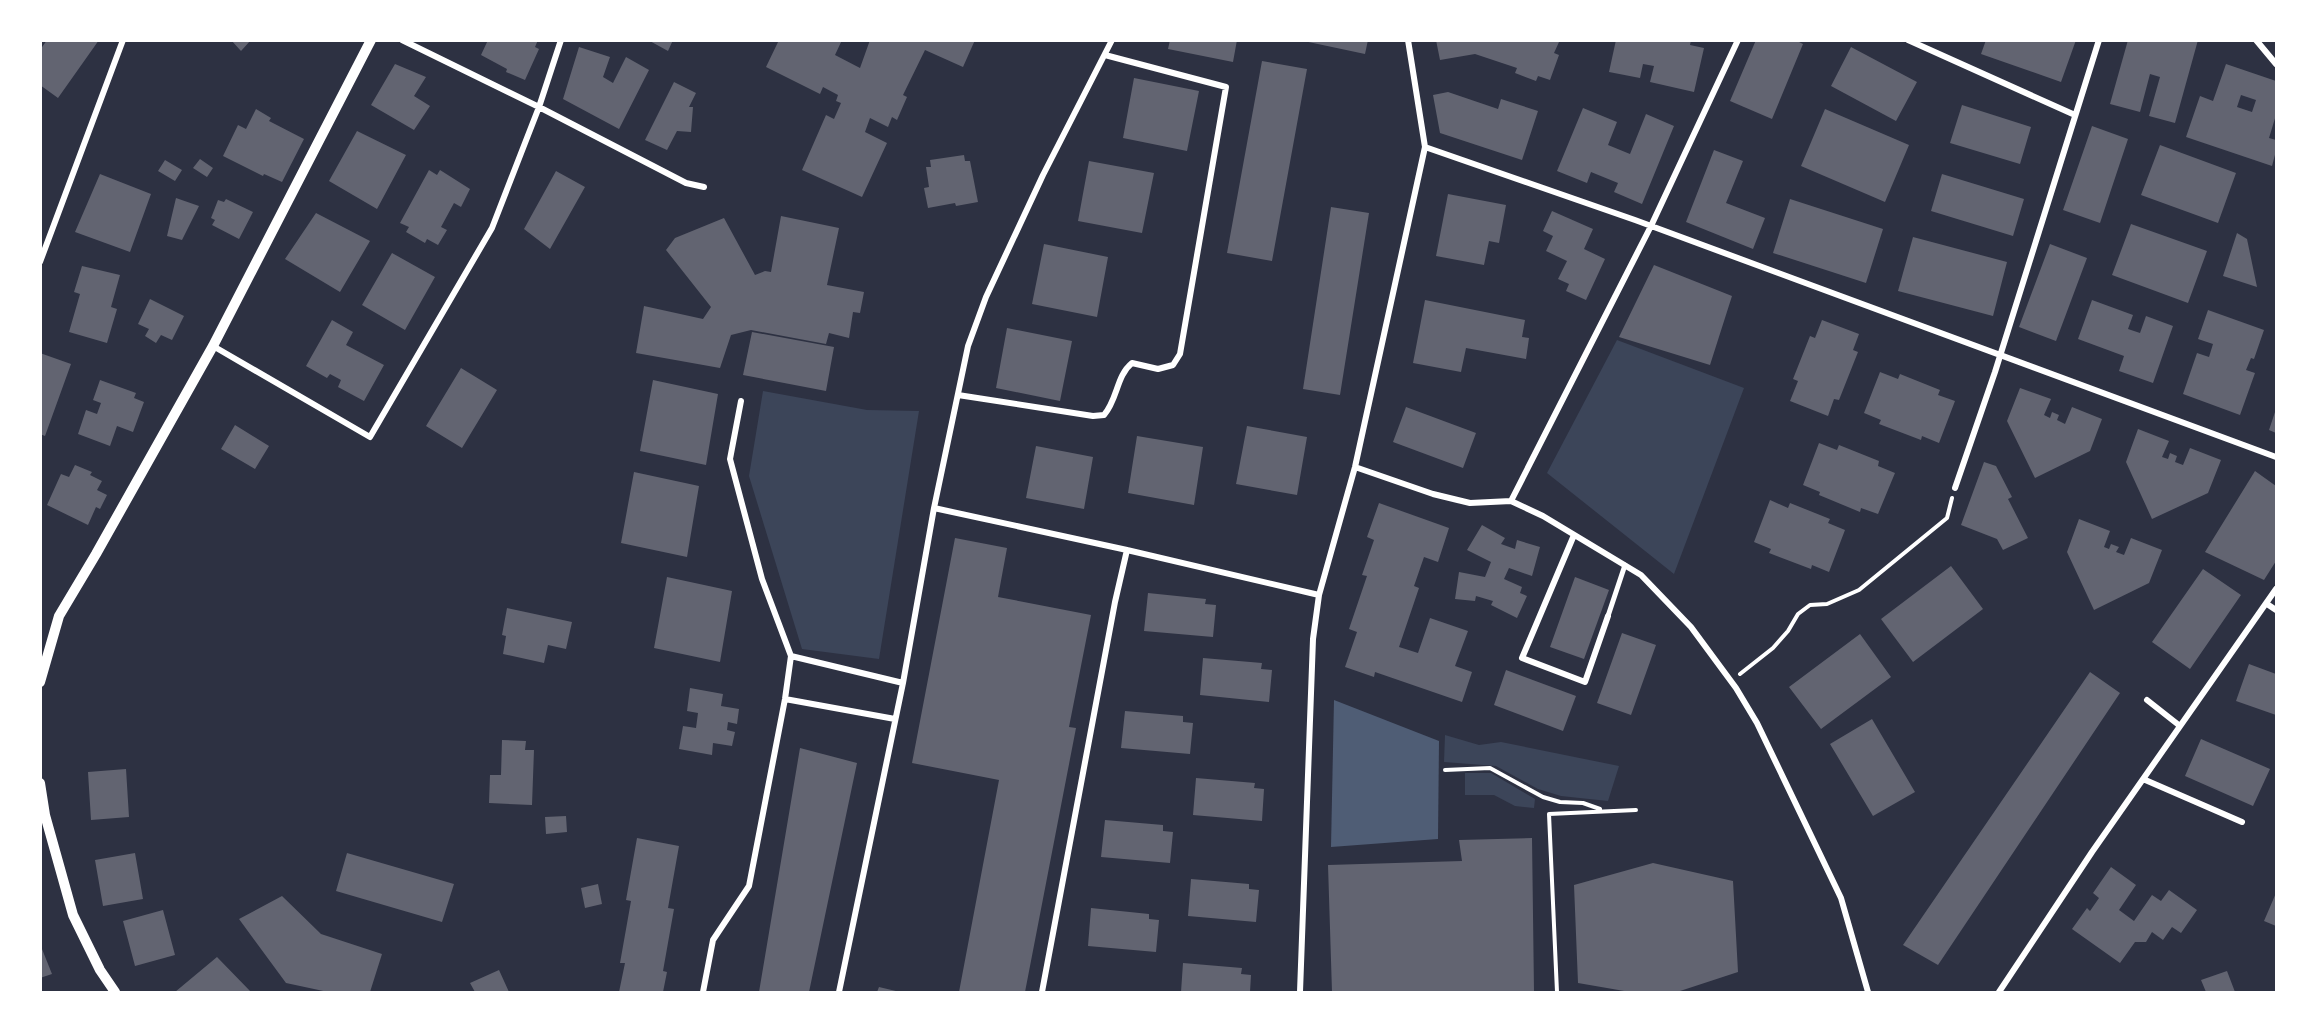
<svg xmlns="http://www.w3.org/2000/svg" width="2317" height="1033" font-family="'IBM Plex Sans',sans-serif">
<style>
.green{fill:#3c4559}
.water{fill:#4f5d75}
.building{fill:#626471;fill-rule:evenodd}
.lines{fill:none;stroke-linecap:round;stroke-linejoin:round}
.path{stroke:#fff;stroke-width:4}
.pedestrian{stroke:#fff;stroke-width:5}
.minor{stroke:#fff;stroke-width:6}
.secondary{stroke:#fff;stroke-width:10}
</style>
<rect width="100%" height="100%" fill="#2d3142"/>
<path class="green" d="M1617,340L1744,388L1674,574L1547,473Z
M763,391L867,410L919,411L879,659L802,649L749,476Z
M1445,735L1479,745L1501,742L1619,766L1608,801L1561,796L1538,789L1496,766L1444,762Z
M1465,773H1491L1535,799L1534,808L1515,806L1494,795H1465Z"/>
<path class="water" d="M1334,700L1439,741L1438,839L1331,847Z"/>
<path class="building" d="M47,40H99L58,98L40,85V50Z
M231,40H251L241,51Z
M488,40H538L535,47L539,49L525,80L506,72L507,69L481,55Z
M648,40H673L668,51Z
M779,40H842L835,55L860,68L870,40H975L963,67L925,50L903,95L907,97L897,120L892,117L888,127L870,118L865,132L887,143L862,197L802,170L826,115L834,119L841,103L836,101L838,95L823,87L820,94L766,67Z
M1170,40H1237L1233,62L1168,49Z
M1299,40H1368L1365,54Z
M1436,40H1554L1559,42L1554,53L1559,55L1550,80L1538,76L1536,81L1515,73L1517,68L1475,54L1440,60Z
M1616,40H1691L1690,45L1704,48L1694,92L1650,82L1654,66L1643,64L1640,78L1609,72Z
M1756,40H1795L1803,44L1772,119L1730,101Z
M1986,40H2076L2061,82L1981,54Z
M2128,40H2198L2175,123L2149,116L2160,77L2150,74L2140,112L2110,104Z
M579,47L610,57L603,77L613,83L626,57L649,70L619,129L563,99Z
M1851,47L1917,82L1896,121L1831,86Z
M1262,61L1307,69L1272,261L1227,253Z
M395,64L426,77L414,96L430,106L414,130L371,105Z
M2226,64L2276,81V115L2269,138L2276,140V151L2272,166L2186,137L2200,96L2213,101ZM2241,95L2256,100L2252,112L2237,107Z
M1134,78L1199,91L1187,151L1123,138Z
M674,82L696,93L689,107H693L691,132L677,131L667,150L645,140Z
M1448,92L1498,109L1501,99L1538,111L1522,160L1440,133L1433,95Z
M1962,105L2031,127L2020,164L1950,143Z
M1583,108L1617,122L1608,145L1630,154L1646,114L1674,126L1642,204L1614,192L1618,183L1591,172L1587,183L1557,171Z
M256,109L271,118L269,121L304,139L282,182L264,174L263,176L223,156L238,125L246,129Z
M1825,109L1909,145L1885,202L1801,166Z
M2092,126L2128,139L2100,223L2063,210Z
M357,131L406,155L377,209L329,181Z
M2160,145L2236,173L2218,223L2141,195Z
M1714,150L1743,161L1726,203L1765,218L1753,249L1686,222Z
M964,155L965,161H970L978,202L956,206L955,203L928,208L924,188L929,187L926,167H931L930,160Z
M200,159L213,168L207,177L193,168Z
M165,160L182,170L175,181L158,171Z
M1089,161L1154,173L1142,233L1078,221Z
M429,170L437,175L440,170L470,189L461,207L454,203L441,227L447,230L438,245L427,239L425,243L406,232L409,227L400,223Z
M556,171L585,187L550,249L524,229Z
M100,174L151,194L130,252L75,232Z
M1942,174L2024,199L2013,236L1931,211Z
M1448,194L1506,205L1499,243L1489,241L1484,265L1436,256Z
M176,198L199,206L182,240L167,236Z
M226,199L253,212L239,239L212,225L215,220L211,218L218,200L224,202Z
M1790,199L1883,229L1866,283L1773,253Z
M1331,207L1369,213L1340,395L1303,389Z
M1552,211L1593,229L1584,249L1605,259L1586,300L1566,291L1569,284L1558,279L1567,261L1546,251L1553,236L1543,231Z
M316,213L370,241L340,292L285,259Z
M781,216L839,228L827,285L864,292L860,313L853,312L849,338L829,333L826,344L751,330L731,335L720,368L636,353L644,306L703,319L711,307L666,250L675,238L724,218L755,275L765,271L771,272Z
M2131,224L2207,251L2188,303L2112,275Z
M2237,233L2247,239L2257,287L2223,276Z
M1913,237L2007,262L1993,316L1898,291Z
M1044,244L1108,257L1097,317L1032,304Z
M2050,244L2087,258L2056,341L2019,327Z
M392,253L435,277L405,330L362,305Z
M1654,265L1732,296L1710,365L1619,337Z
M82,266L120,275L111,307L117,309L107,343L69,332L80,294L74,292Z
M150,299L184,316L172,340L161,335L156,343L145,336L149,329L138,324Z
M1425,300L1525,320L1522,337L1529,338L1526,359L1466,348L1461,372L1413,363Z
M2092,300L2133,315L2128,329L2140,333L2146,316L2173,326L2153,383L2119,371L2124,356L2078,339Z
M2208,310L2264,330L2254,359L2251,358L2246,370L2255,373L2240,415L2183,394L2197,353L2209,357L2213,344L2198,339Z
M332,320L353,332L346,345L384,365L364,401L338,387L341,380L330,374L327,378L306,366Z
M1822,320L1859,334L1853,350L1858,352L1839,400L1834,399L1828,416L1790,401L1798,381L1793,379L1810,336L1815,338Z
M1007,328L1072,341L1060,401L996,388Z
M752,332L834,347L826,391L743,375Z
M40,353L71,364L45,436L40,434Z
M461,368L497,390L462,448L426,426Z
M1880,372L1898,379L1900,374L1940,390L1938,395L1955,401L1939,443L1922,436L1921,440L1879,424L1881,420L1864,413Z
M100,380L136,393L134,398L144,402L133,432L117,426L110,446L78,434L86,410L97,414L101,403L93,400Z
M653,380L718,394L706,465L640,451Z
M2020,388L2051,399L2044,415L2050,418L2052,412L2059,415L2057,420L2065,424L2072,407L2102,419L2090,451L2035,478L2007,421Z
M1406,407L1476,433L1463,468L1393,442Z
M2276,409V433L2269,430Z
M235,425L269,446L255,469L221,449Z
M1247,426L1307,437L1297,495L1236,484Z
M2138,429L2169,441L2162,457L2168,459L2170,453L2177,456L2175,462L2183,465L2190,448L2221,460L2208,493L2152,519L2126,462Z
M1137,436L1203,447L1194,505L1128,493Z
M1819,443L1837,450L1839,445L1879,461L1878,466L1895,473L1878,514L1861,508L1860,512L1819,495L1820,492L1803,485Z
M1036,446L1093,457L1084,509L1026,498Z
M1984,462L1996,466L2012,497L2008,499L2028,538L2003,550L1997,539L1961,525Z
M75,465L92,472L90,475L102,481L97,490L107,495L100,509L96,507L88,525L47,505L61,474L69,477Z
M2255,471L2276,486V561L2264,580L2205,552Z
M634,472L699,486L687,557L621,543Z
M1770,500L1788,508L1790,503L1830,519L1828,523L1845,530L1829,572L1812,565L1811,569L1769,553L1771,549L1754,542Z
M1379,503L1449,528L1438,562L1424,557L1414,586L1419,588L1399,647L1418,653L1430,618L1468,631L1455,666L1472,672L1462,702L1375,672L1374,677L1345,667L1357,632L1349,629L1367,576L1362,575L1374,540L1367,537Z
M2079,519L2110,531L2104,547L2109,549L2111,544L2119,547L2116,552L2124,555L2131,538L2162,550L2149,583L2094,610L2067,552Z
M1482,525L1505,538L1501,544L1515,549L1517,540L1540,547L1532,576L1509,568L1504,579L1522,587L1520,593L1527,596L1517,618L1491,605L1493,601L1476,596L1475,601L1455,599L1459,572L1485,577L1491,562L1467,550Z
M955,538L1007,548L998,597L1091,615L1069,727L1076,728L1025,992H959L999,780L912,763Z
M1951,566L1983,609L1913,662L1881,619Z
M2203,569L2241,595L2190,669L2152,642Z
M667,577L732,591L720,662L654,648Z
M1575,577L1609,590L1584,659L1550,647Z
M1148,593L1206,599L1205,604L1216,605L1213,637L1144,631Z
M507,608L572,622L566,649L548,645L544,663L503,654L506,636L502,635Z
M1622,633L1656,645L1631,715L1597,703Z
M1860,634L1891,677L1821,729L1789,687Z
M1203,658L1262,663L1261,669L1272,670L1269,702L1200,695Z
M2249,664L2276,674V715L2236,701Z
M1506,670L1576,696L1563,731L1494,705Z
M2090,672L2120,693L1938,965L1903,945Z
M690,688L723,694L721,706L739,709L737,724L728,722L727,730L735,732L732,746L713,743L712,755L679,749L683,726L696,728L698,713L687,711Z
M1125,711L1183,716V722L1193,723L1190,754L1121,748Z
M1872,719L1915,792L1873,816L1830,744Z
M2201,739L2270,769L2253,806L2185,776Z
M502,740L526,741L525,750H534L532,805L489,803L490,775H501Z
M800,748L857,763L809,992H759Z
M126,769L129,817L91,820L88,772Z
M1196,778L1255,783L1254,788L1264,789L1262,821L1193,815Z
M566,816L567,832L546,834L545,817Z
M1105,820L1163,825V831L1173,832L1170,863L1101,857Z
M637,838L679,846L668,908L674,909L663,971L667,972L663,992H619L625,963H620L631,901L626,900Z
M1532,838L1534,992H1332L1328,865L1462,861L1459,840Z
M135,853L143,899L103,906L95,860Z
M347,853L454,884L442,922L336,891Z
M1653,863L1733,881L1738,972L1677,992H1630L1578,983L1574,885Z
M2111,867L2136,885L2119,910L2134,921L2152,895L2161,901L2169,890L2197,910L2181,933L2172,927L2163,940L2152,932L2146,942H2135L2120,963L2072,929L2087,908L2090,911L2099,898L2093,893Z
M1191,879L1249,884V889L1259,890L1256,922L1188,916Z
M598,884L602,904L585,908L581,888Z
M2276,893V926L2264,921Z
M282,896L321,934L382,954L370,992H328L286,983L239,919Z
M1091,908L1149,914V919L1159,920L1156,952L1088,946Z
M163,910L175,955L135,966L123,921Z
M40,944L52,974L40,978Z
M217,957L251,992H175Z
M1183,963L1242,968L1241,974L1251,975L1250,992H1181Z
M499,970L509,992H475L470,983Z
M2227,971L2235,992H2206L2201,980Z
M879,987L900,992H877Z"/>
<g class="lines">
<path class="path" d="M1740,674L1773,648L1788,631L1798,614L1810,605L1827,604L1859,590L1947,518L1952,498
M1445,770L1490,768L1543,797L1560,802L1583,803L1600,809
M1557,992L1549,814L1636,810"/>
<path class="pedestrian" d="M1608,616L1625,565"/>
<path class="minor" d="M402,40L539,107L686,183L704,187
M1908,40L2075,115
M2256,40L2276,64
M1425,147L1635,220L2276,457
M40,262L123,40
M213,346L370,437L492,228L539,107L561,40
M958,395L1093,416L1104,415C1118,399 1116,376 1132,363L1158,369L1173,365L1180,354L1226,87L1105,55
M1355,467L1433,494L1470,503L1511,501L1543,516L1641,575L1691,627L1736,688L1757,723L1841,898L1868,992
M1955,488L1995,372L2099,40
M1511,501L1651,226L1738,40
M934,508L1127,550L1319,595
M1574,535L1522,658L1585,682L1608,616
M2267,604L2276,610
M791,656L903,683
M785,699L895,719
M2147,700L2180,726
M2143,779L2242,822
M703,992L713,940L749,886L785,699L791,656L762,579L730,459L741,401
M839,992L903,683L934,508L968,346L986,297L1043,175L1112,40
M1042,992L1115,602L1127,550
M1300,992L1313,639L1319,595L1355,467L1425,147L1408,40
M1999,992L2092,852L2276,589"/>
<path class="secondary" d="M40,682L59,616L96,554L213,346L371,40
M40,783L45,815L73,915L100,970L115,992"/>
</g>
<rect width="2317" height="1033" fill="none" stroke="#ffffff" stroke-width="84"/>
</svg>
